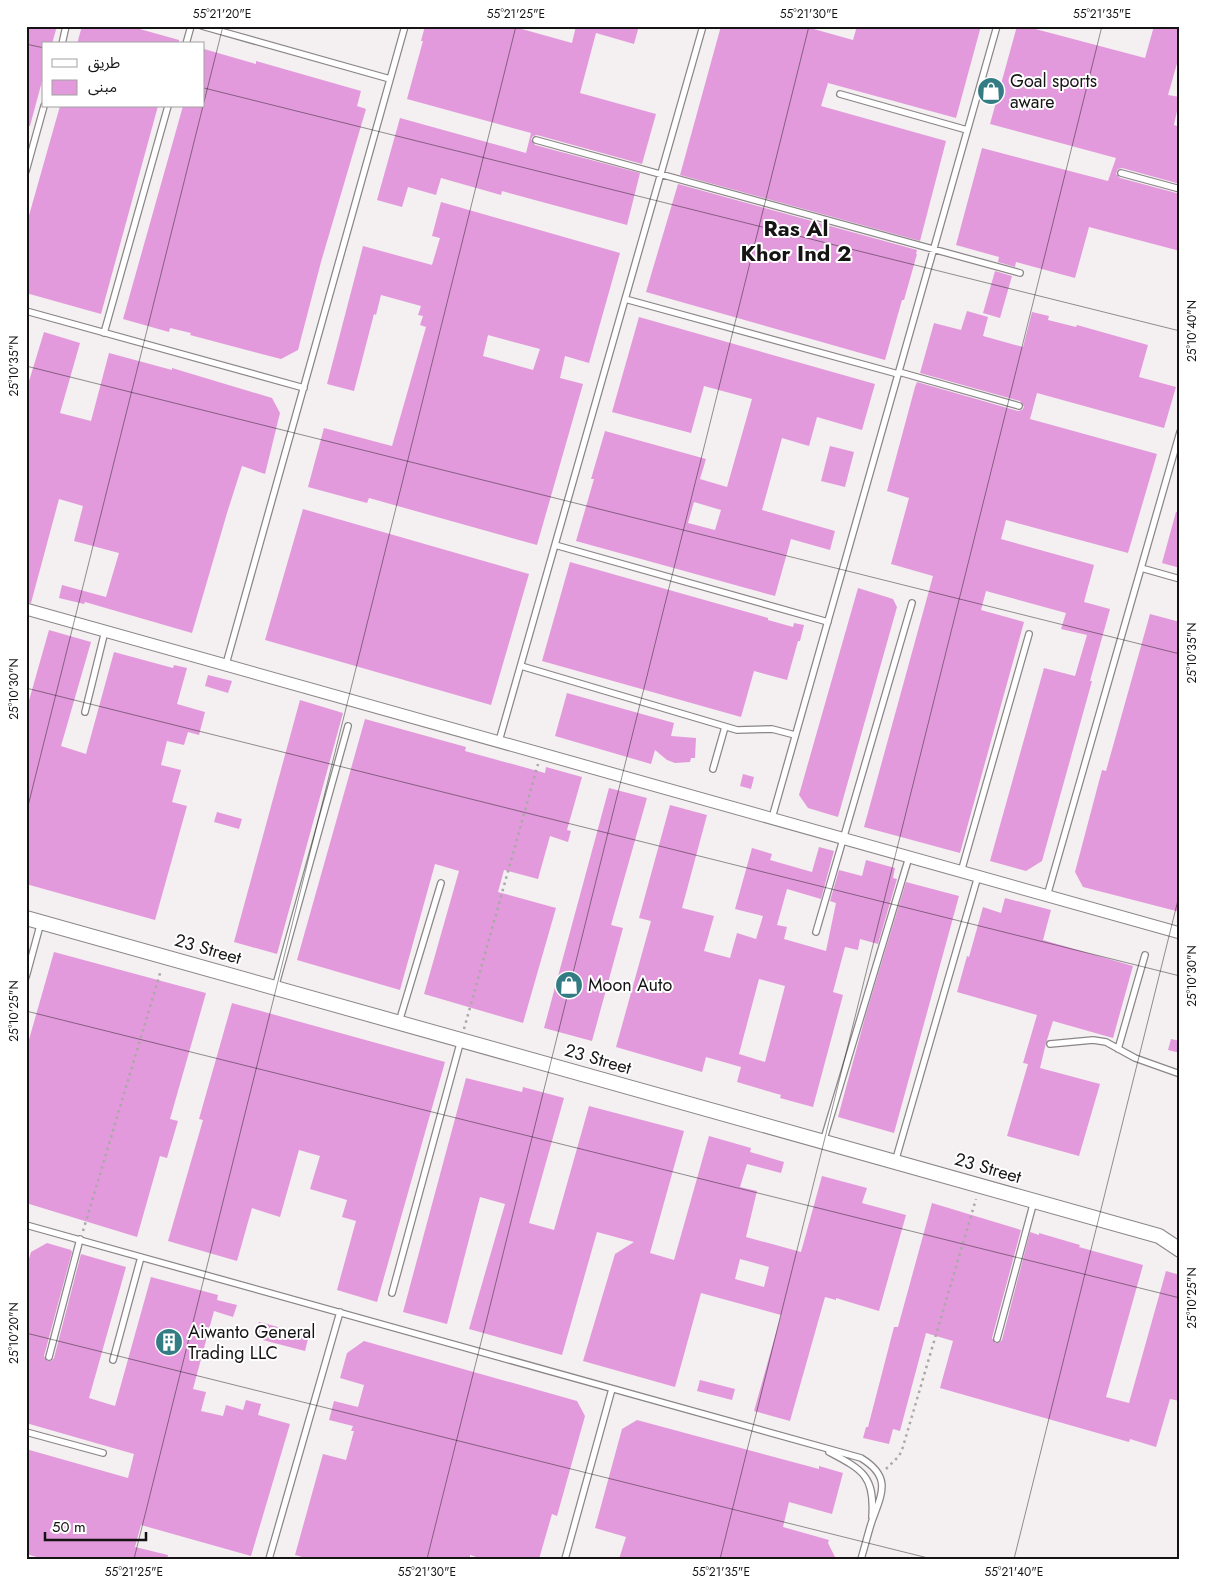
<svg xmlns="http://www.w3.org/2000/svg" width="1206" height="1585" font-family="Jost,'Noto Sans Arabic',sans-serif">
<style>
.building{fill:#e39adc;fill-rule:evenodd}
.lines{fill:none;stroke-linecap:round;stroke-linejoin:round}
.service-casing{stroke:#8b8687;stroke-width:8}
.minor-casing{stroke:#8b8687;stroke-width:13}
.tertiary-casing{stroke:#8b8687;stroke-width:16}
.path{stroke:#aca8a8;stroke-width:2.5;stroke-dasharray:2.5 4;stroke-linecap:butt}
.service{stroke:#fff;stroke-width:5.5}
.minor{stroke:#fff;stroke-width:11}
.tertiary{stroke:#fff;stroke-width:14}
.ticks{fill:none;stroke:#151313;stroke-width:1;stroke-opacity:0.45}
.labels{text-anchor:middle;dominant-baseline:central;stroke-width:4;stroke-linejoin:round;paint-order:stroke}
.poi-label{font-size:18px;fill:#151313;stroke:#fff;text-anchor:start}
.street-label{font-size:18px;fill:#151313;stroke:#fff}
.district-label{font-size:22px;font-weight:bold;fill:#151313;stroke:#fff}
.neatline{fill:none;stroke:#151313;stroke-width:2}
.ticks-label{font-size:12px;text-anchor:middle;fill:#151313}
</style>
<rect width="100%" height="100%" fill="#f4eff0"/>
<path class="building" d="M26,26H57L52,44H44V74L30,126H26Z
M82,26H129L179,40V44H77Z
M425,26H511L572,43L576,26H639L634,44L596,33L580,93L656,114L642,164L537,135L533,136L531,139L535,145L640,173L627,225L502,191L501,195L441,178L436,195L408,187L402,207L377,200L400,118L526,153L531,133L407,99L423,41H421Z
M721,26H803L853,40L857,26H981L956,118L828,83L821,106L946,141L920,241L680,175Z
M1017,26H1024L1145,58L1154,26H1180V53L1168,95L1180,97L1174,125L1180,127V184L1122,168L1118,169L1116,174L1120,178L1180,194V251L1089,227L1075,278L1016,262L1015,267L998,262L999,257L956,245L982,148L1108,181L1116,158L990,124Z
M204,49L256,64V61L361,91L357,106L366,109L321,262L298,350L281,359L190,335L191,333L170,328L169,332L123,319L183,106H204Z
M60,106H158L101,314L26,293V226Z
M678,184L917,250L916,254H917L904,300H902L885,360L646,292Z
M441,202L620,253L589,363L565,356L560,378L583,384L537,545L369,498L367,503L308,487L324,428L392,446L426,327L420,325L423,316L418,315L421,306L381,295L376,315L374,314L354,391L327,384L363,246L432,265L440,238L432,236ZM488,335L540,349L533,370L483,356Z
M995,271L1012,276L1000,318L983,313Z
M967,311L988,317L983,336L1023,347L1032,312L1049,316L1048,320L1076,327L1077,325L1148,345L1139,377L1176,387L1164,428L1037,393L1030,419L1157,454L1128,553L1006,520L1001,539L1094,565L1084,602L1110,609L1090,681H1092L1042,861L1026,871L990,861L1044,668L1075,676L1087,635L1061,629L1066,613L986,591L981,610L1024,622L960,853L864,827L933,576L891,564L909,498L887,491L915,387L917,382L1018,411L1022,410L1024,407L1020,401L920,373L934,323L961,330Z
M639,317L875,384L862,430L817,417L809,446L782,438L762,510L835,531L830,550L791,539L775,596L576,541L594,479H591L605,431L706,459L700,479L727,487L752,399L704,386L691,433L612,412ZM694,502L721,510L715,530L688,523Z
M44,332L80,343L60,413L91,421L109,353L172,370V368L272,398L280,413L265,474L242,466L227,513L192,633L85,602L84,604L59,598L62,585L106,597L119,553L74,541L83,506L59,499L31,603L26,602V391Z
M830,446L854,452L845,487L821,481Z
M303,509L529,574L491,705L265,640Z
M1176,512H1180V568L1162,563Z
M570,562L768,618V620L793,627L794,623L804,625L800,641H798L787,680L754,671L741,717L542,661Z
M858,588L893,599L897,607L838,817L808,808L799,795Z
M1150,614L1180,622V912L1083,887L1075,872L1102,770L1106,771Z
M49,630L91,642L61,746L86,754L114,652L173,668L174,665L187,668L177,704L205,712L199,735L188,732L184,745L167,741L161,765L181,770L172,802L187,806L155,920L26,884V711Z
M208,675L232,681L228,693L205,686Z
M567,693L674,723L671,736L696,738L695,758H691L690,762L675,763L667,760L655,750L651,764L555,736Z
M300,700L343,713L277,954L234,942Z
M365,719L466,747L465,751L545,773L546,767L582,777L567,830L571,831L568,842L550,836L538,879L504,870L498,892L556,908L523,1023L424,994L459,871L435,864L400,990L297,960Z
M743,774L754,777L751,789L740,786Z
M609,788L647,798L611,925L623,928L592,1041L544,1028Z
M670,805L707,815L682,908L714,916L704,951L730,958L737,933L756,939L763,916L735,909L752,848L772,854L770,860L812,872L819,847L834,851L821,899L787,889L777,925L787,927L784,939L826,951L836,903L830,901L839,870L862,876L866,860L895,868L893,878L897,879L878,944L860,939L858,950L845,947L833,992L843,995L813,1107L780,1098L781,1095L737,1082L741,1067L706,1057L702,1072L616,1047L651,921L639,918ZM759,979L785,986L765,1062L739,1054Z
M217,812L242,819L239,829L214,822Z
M906,882L959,896L894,1133L838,1117L866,1014Z
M1005,898L1051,910L1043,940L1133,966L1113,1038L1053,1021L1046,1043L1040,1068L1100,1084L1079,1156L1007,1136L1028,1064L1023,1063L1037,1015L957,992L967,956L969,957L983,907L1001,913Z
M54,952L206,993L170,1119L178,1121L167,1158L160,1156L137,1237L26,1203V1050Z
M232,1003L445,1062L377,1302L337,1290L356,1221L342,1217L347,1200L310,1189L320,1156L299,1150L280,1217L252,1208L237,1261L168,1241L203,1120L199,1119Z
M1171,1039L1180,1041V1053L1168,1050Z
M466,1078L522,1092L523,1087L564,1098L529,1223L554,1230L589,1106L684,1131L650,1253L674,1260L709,1136L751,1148L750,1152L784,1162L781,1173L747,1164L740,1187L757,1191L746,1237L801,1252L822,1176L867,1188L862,1203L906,1215L879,1311L836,1298V1300L825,1297L790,1421L754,1411L781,1315L701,1293L675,1387L583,1361L615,1254L634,1242L597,1232L562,1355L469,1329L505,1204L480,1197L447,1324L403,1312ZM740,1259L769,1267L764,1287L735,1279Z
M932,1203L1021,1230L992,1338L995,1343H999L1002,1340L1030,1232L1039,1235V1233L1080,1245L1079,1247L1143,1265L1106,1397L1129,1403L1166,1271L1180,1275V1401L1170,1399L1156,1447L1130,1439L1129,1442L940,1388L953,1341L926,1333L900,1431L893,1429L889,1444L863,1438L866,1427H868L894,1327H898Z
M47,1243L71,1250L72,1252L44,1356L47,1361H51L54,1358L81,1254L126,1267L89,1398L115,1406L151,1277L218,1295L217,1300L237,1305L233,1317L214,1311L193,1389L206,1392L201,1411L223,1416L226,1405L243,1410L246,1400L261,1404L258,1415L290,1424L251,1556L141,1525L135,1547L168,1555L167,1559H44L26,1554V1449L128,1478L134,1454L26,1423V1269L31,1252Z
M259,1322L309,1335L305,1351L255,1338Z
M364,1341L577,1401L585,1416L557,1516L552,1514L539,1559H482L470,1555V1559H309L295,1555L323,1454L346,1460L354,1431H351L353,1426L329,1420L334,1401L358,1407L364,1385L340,1378L347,1353Z
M700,1380L735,1389L732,1400L697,1391Z
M637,1420L819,1469V1466L843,1473L832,1514L789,1502L783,1527L829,1540L828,1543L836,1559H619L626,1537L595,1528L622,1429Z"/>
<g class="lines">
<g class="service-casing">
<path id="service" d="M202,26L390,79
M62,44L66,26
M186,44L191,26
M840,94L967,130
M536,140L1020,273
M26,171L44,106
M1121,173L1180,189
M625,299L898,374
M26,311L304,388
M104,333L168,106
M899,372L1019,406
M555,545L828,622
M1141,568L1180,579
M226,664L405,26
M521,666L737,730L772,729L795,735
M85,712L105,631
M499,741L703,26
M713,769L725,727
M772,818L997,26
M961,872L1029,634
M1047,896L1180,432
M816,932L912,603
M26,977L41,922
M275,988L348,726
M399,1022L441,883
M1050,1044L1093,1040L1106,1042L1135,1058L1180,1074
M1118,1049L1145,955
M823,1142L909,857
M895,1162L978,876
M26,1225L861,1458C892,1477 882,1493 872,1521C868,1533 865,1546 861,1559
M392,1293L461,1040
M997,1339L1034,1201
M49,1357L80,1239
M113,1360L141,1257
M26,1432L103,1453
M829,1452C863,1470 875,1476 872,1517
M269,1559L340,1312
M565,1559L612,1389"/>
</g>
<g class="minor-casing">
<path id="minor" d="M26,609L1180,933"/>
</g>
<g class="tertiary-casing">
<path id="tertiary" d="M26,918L1159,1236L1180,1250"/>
</g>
<path class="path" d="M464,1029L538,764
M83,1231L161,970
M886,1469L899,1456L902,1450L976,1199"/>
<use href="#service" class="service"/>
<use href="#minor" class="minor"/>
<use href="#tertiary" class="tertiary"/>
</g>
<path class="ticks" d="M26,44L44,48M204,88L1180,331M204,102L223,26M26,366L1180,654M26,688L1180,976M26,814L203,106M26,1011L1180,1298M26,1333L932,1559M134,1559L516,26M427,1559L809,26M720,1559L1102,26M1014,1559L1180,892"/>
<defs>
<g id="shop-disc" transform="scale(1.4375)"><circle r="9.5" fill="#347c84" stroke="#fff"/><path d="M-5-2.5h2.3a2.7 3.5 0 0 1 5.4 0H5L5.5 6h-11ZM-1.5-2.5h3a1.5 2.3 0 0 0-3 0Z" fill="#fff"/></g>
<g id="building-disc" transform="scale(1.4375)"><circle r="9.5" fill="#347c84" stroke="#fff"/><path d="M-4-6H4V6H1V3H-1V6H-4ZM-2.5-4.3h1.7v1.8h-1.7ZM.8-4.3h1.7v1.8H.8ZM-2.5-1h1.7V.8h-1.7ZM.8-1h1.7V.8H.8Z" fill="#fff"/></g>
</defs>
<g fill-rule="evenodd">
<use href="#shop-disc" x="991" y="91"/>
<use href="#shop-disc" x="569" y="985"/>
<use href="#building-disc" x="169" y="1342"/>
</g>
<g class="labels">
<g class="poi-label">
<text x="1010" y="81">Goal sports<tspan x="1010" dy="21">aware</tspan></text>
<text x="588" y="985">Moon Auto</text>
<text x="188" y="1332">Aiwanto General<tspan x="188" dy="21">Trading LLC</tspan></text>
</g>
<g class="street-label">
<text transform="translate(208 949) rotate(16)">23 Street</text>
<text transform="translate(598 1059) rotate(16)">23 Street</text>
<text transform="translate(988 1168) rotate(16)">23 Street</text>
</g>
<g class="district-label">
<text x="796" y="228">Ras Al<tspan x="796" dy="25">Khor Ind 2</tspan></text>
</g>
</g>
<rect width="1206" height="1585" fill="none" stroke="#ffffff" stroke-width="55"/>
<rect x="42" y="42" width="162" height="65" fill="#ffffff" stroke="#a1a1a1"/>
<rect x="52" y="59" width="25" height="8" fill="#ffffff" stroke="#a1a1a1"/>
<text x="88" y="68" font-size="15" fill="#151313">طريق</text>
<rect x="52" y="80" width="25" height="15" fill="#e39adc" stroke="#a1a1a1"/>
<text x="88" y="92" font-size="15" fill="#151313">مبنى</text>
<path d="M45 1532v8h101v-8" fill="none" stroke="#151313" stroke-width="2.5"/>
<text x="52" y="1532" font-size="15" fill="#151313" stroke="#ffffff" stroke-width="4" paint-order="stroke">50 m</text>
<rect x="28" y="28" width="1150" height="1530" class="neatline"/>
<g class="ticks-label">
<text x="222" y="18">55°21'20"E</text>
<text x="516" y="18">55°21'25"E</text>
<text x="809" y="18">55°21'30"E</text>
<text x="1102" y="18">55°21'35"E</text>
<text transform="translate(1192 331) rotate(-90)" y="4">25°10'40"N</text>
<text transform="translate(14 366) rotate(-90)" y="4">25°10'35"N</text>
<text transform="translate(1192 653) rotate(-90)" y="4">25°10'35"N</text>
<text transform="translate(14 689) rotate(-90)" y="4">25°10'30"N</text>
<text transform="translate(1192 976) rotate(-90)" y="4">25°10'30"N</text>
<text transform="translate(14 1011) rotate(-90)" y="4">25°10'25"N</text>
<text transform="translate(1192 1298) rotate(-90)" y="4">25°10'25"N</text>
<text transform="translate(14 1333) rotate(-90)" y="4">25°10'20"N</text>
<text x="134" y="1576">55°21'25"E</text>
<text x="427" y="1576">55°21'30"E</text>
<text x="721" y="1576">55°21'35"E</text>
<text x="1014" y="1576">55°21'40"E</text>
</g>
</svg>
